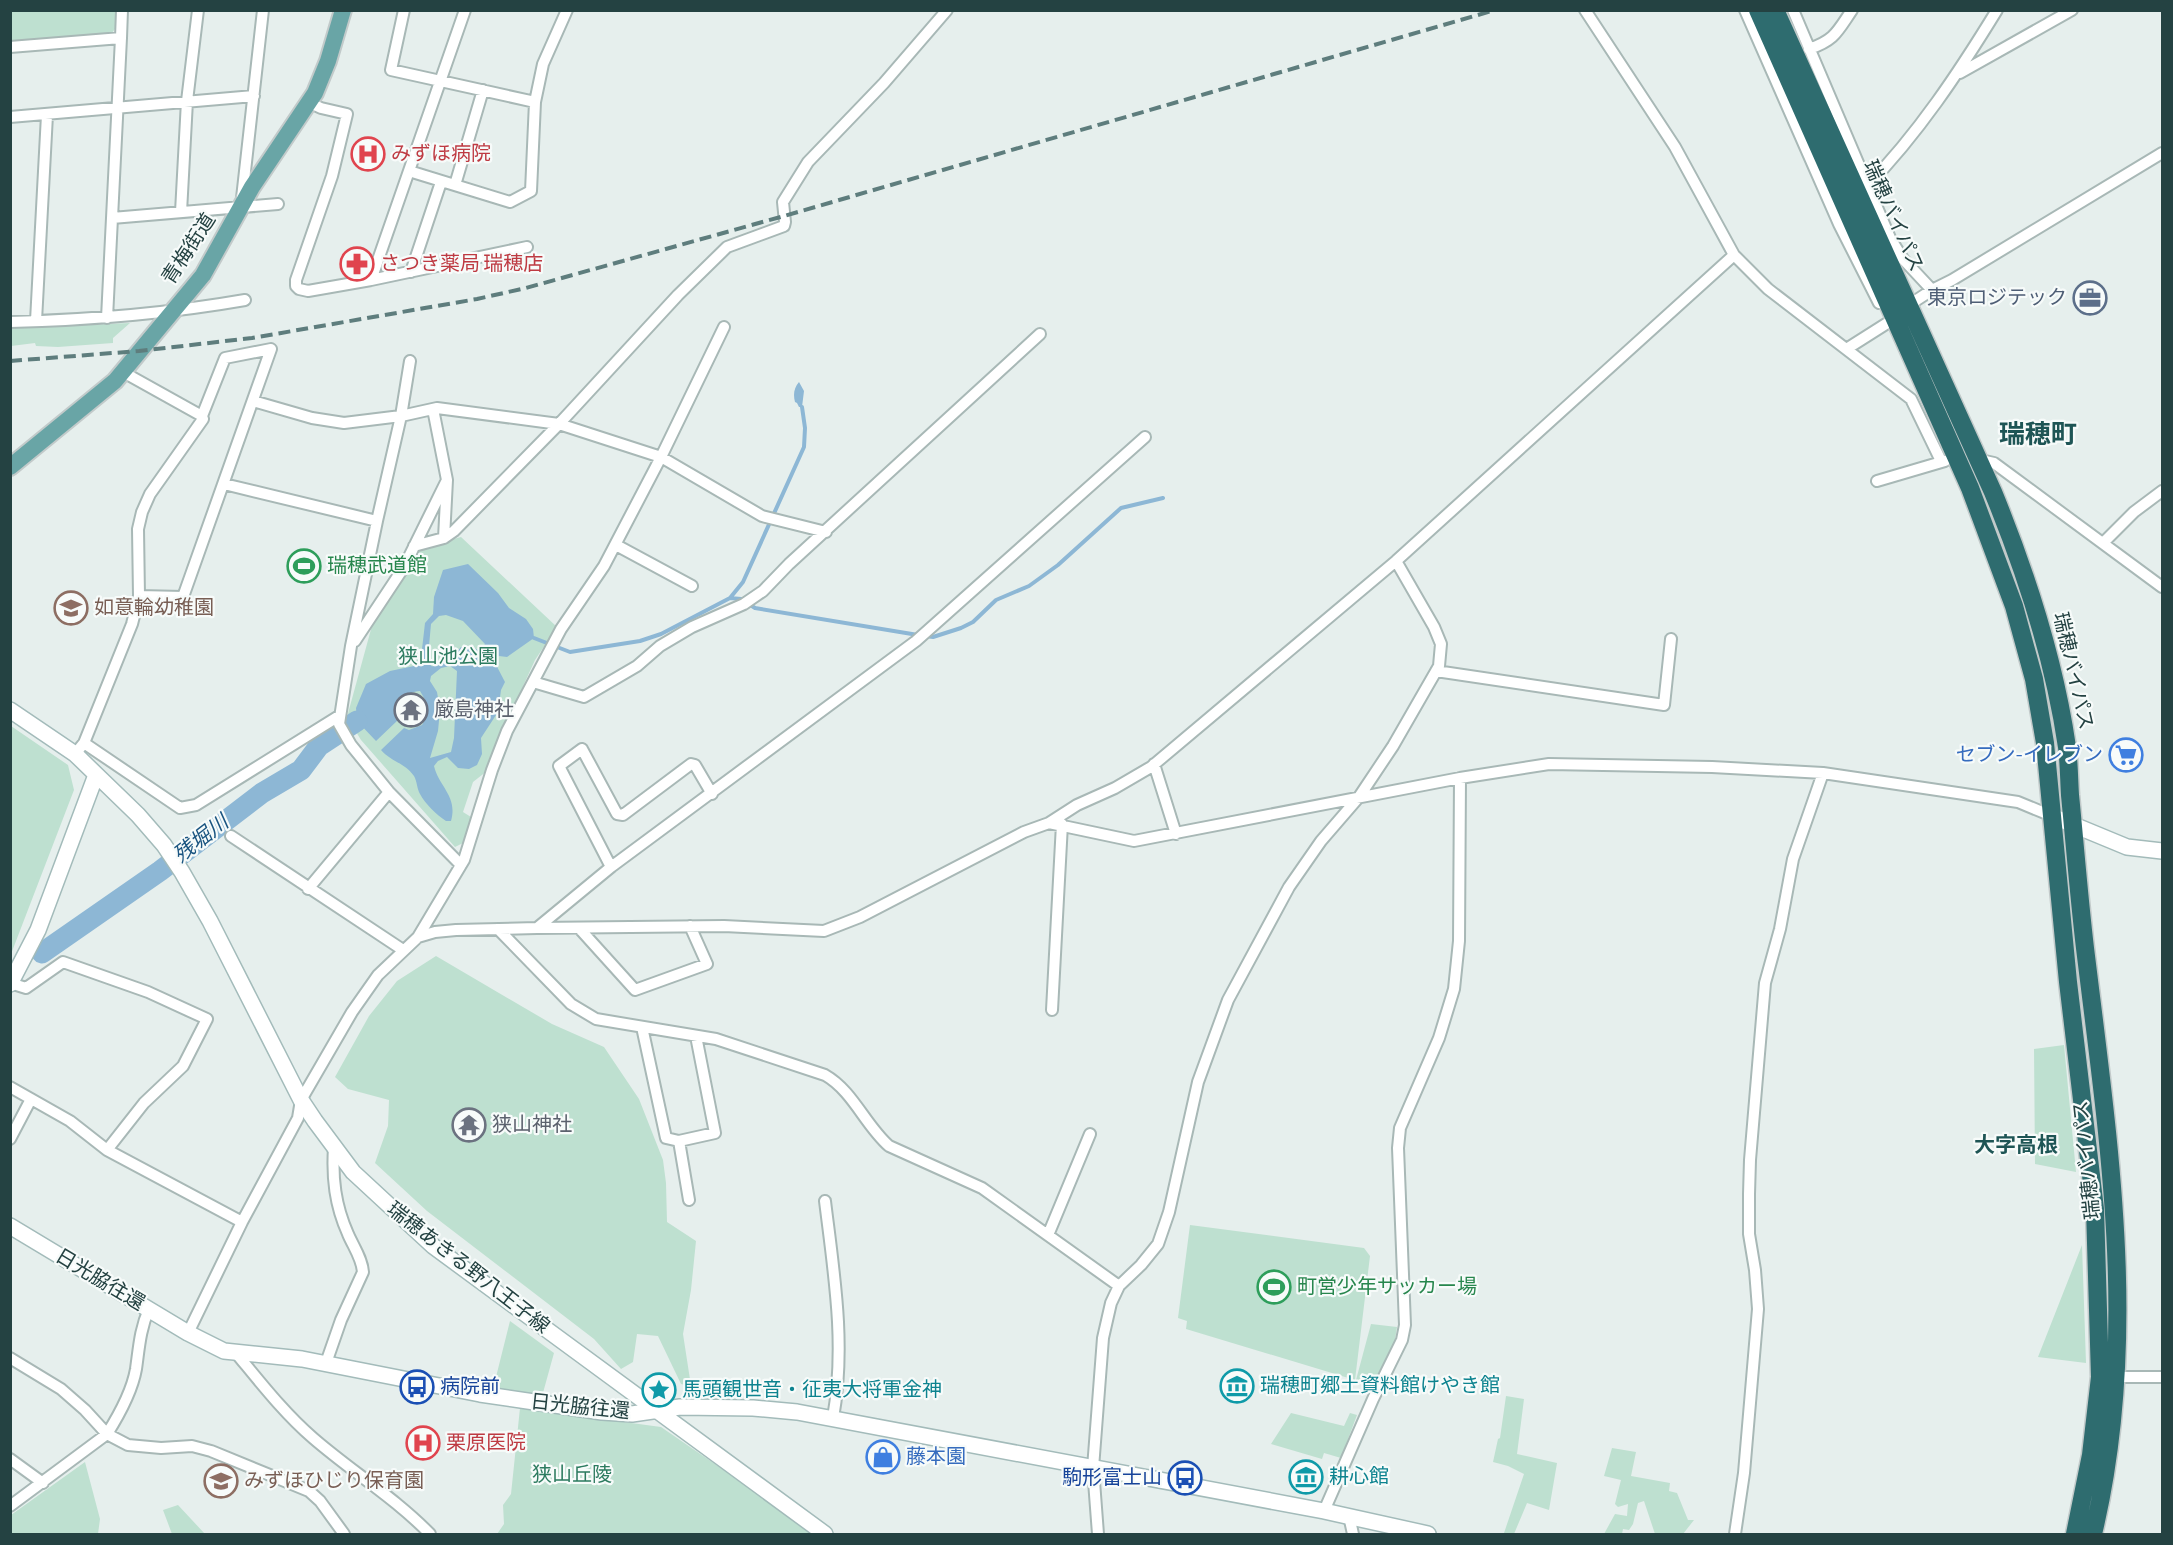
<svg xmlns="http://www.w3.org/2000/svg" width="2173" height="1545" font-family="'Sofia Sans Condensed','Noto Sans JP',sans-serif">
<style>
.green{fill:#bee0d0}
.water{fill:#8db7d5;fill-rule:evenodd}
.lines{fill:none;stroke-linecap:round;stroke-linejoin:round}
.stream{stroke:#8db7d5;stroke-width:4}
.river{stroke:#8db7d5;stroke-width:21}
.street-casing{stroke:#a8b8b6;stroke-width:14}
.secondary-casing{stroke:#a3bbba;stroke-width:18}
.primary-casing{stroke:#c2caca;stroke-width:20}
.highway-casing{stroke:#c2caca;stroke-width:21}
.street{stroke:#fff;stroke-width:10}
.secondary{stroke:#fff;stroke-width:15}
.primary{stroke:#69a5a6;stroke-width:16}
.highway{stroke:#2e6c6f;stroke-width:18}
.rail{stroke:#5e7d7d;stroke-width:4;stroke-dasharray:12 6;stroke-linecap:butt}
.labels{text-anchor:middle;dominant-baseline:central;stroke-width:4.5;stroke-linejoin:round;paint-order:stroke}
.health-label{font-size:20px;fill:#be3a42;stroke:#f7fbfa;text-anchor:start}
.street-label{font-size:20px;fill:#244242;stroke:#f7fbfa}
.service-label{font-size:20px;fill:#4e5e75;stroke:#f7fbfa;text-anchor:end}
.leisure-label{font-size:20px;fill:#27864d;stroke:#f7fbfa;text-anchor:start}
.education-label{font-size:20px;fill:#785e54;stroke:#f7fbfa;text-anchor:start}
.park-label{font-size:20px;fill:#2c7b5f;stroke:#f7fbfa}
.worship-label{font-size:20px;fill:#5b616d;stroke:#f7fbfa;text-anchor:start}
.shop-label{font-size:20px;fill:#366cbe;stroke:#f7fbfa;text-anchor:end}
.culture-label{font-size:20px;fill:#0d838f;stroke:#f7fbfa;text-anchor:start}
.transit-label{font-size:20px;fill:#164399;stroke:#f7fbfa;text-anchor:start}
.water-label{font-size:21px;font-style:italic;fill:#1b5581;stroke:#f7fbfa}
.neighbourhood-label{font-size:21px;font-weight:bold;fill:#1e5555;stroke:#f7fbfa}
.district-label{font-size:26px;font-weight:bold;fill:#1e5555;stroke:#f7fbfa}
</style>
<rect width="100%" height="100%" fill="#e6efed"/>
<path class="green" d="M11,10L116,11L115,29L111,34L11,42Z
M130,323L113,338V343L58,347L36,346L35,343L11,346V328Z
M461,537L557,627L535,660L492,754L487,771L473,782L463,812L471,817L465,842L455,847L361,740L347,717L373,622L422,547Z
M11,726L68,765L74,790L11,954Z
M436,956L552,1024L604,1047L639,1099L663,1160L666,1183L667,1222L696,1241L691,1290L683,1334L691,1386L681,1384L658,1336L637,1334L633,1362L621,1369L594,1339L427,1211L375,1163L388,1126L389,1100L348,1089L335,1077L369,1016L397,981Z
M2064,1045L2076,1172L2035,1164L2034,1049Z
M1190,1225L1364,1248L1370,1256L1355,1380L1186,1329L1187,1321L1178,1318Z
M2082,1245L2086,1363L2038,1357Z
M510,1321L554,1353L541,1400L493,1389Z
M1371,1324L1397,1327L1394,1346L1371,1387L1356,1380Z
M1506,1396L1524,1399L1517,1454L1557,1463L1549,1510L1527,1503L1514,1534L1504,1533L1524,1474L1508,1466L1493,1462L1498,1439L1500,1438Z
M520,1408L661,1427L814,1532L811,1534H497L504,1524L503,1505L511,1494Z
M1291,1413L1344,1426L1350,1413L1357,1415L1341,1458L1324,1453L1322,1459L1271,1444Z
M1612,1448L1636,1452L1631,1476L1670,1483L1669,1491L1677,1493L1688,1520H1694L1683,1534H1655L1644,1501L1638,1503L1633,1524L1629,1530L1623,1529L1622,1534H1604L1615,1514L1627,1516L1628,1504L1618,1507L1615,1504L1621,1480L1604,1476Z
M85,1462L100,1519L98,1534H11V1515Z
M178,1505L205,1534H172L163,1510Z"/>
<path class="water" d="M799,382L804,391L802,407H799L797,403L795,402C793,394 794,388 799,382Z
M468,564L498,593L509,608L526,619L533,629L534,638L507,657L499,656L494,661L505,682L501,690L498,712L481,738L482,754L477,765L469,769L458,768L447,757L438,761L434,766C439,787 458,796 451,821H446C437,815 425,804 420,794C417,789 417,781 414,776C405,763 390,761 381,750L404,728L409,730L422,725C431,710 429,706 420,691C404,692 396,706 398,720L376,741L357,721L356,708L366,684L390,671L414,666L421,658L425,623L433,614L434,597L443,570ZM446,615L463,621L485,644L480,651L472,647H461C454,655 442,668 431,666L428,657L431,624L439,616ZM450,666L457,671L454,738L451,752L430,758L438,731L440,710L437,692L430,681L431,676L441,668Z"/>
<g class="lines">
<path class="stream" d="M730,598L743,582L804,447L805,428L802,407
M926,636L933,637L961,628L973,622L996,600L1029,586L1058,565L1121,508L1163,498
M534,638L570,652L640,641L661,634L730,598L741,599L755,608L918,635"/>
<path class="river" d="M42,953L160,871L262,793L301,770L319,746L357,721"/>
<g class="street-casing">
<path id="street" d="M404,10L391,70L535,102
M1585,10L1675,147L1734,255L1768,289L1911,399L1941,461
M1745,10L1839,224L1879,303
M1793,10L1890,238L1903,259L1932,290
M121,38L122,10
M10,47L121,38L107,318
M1809,49C1835,40 1837,32 1852,10
M1960,73L2072,10
M310,103L321,108L347,114L332,176L296,280V286L299,289L308,291L371,280L527,247
M10,117L254,96
M409,171L510,202L531,191L535,102L543,64L567,10
M455,185L483,90
M1867,186C1918,134 1959,72 1997,10
M242,198L263,10
M181,212L187,101L198,10
M112,218L278,204
M411,272L441,182
M371,280L465,10
M1909,305L1932,290L1952,280L2162,153
M36,321L47,115
M10,322C91,320 165,314 245,300
M1848,348L1889,322
M253,401L312,418L344,423L401,416L437,408L559,424L661,457L762,516L826,532
M433,409L447,480L444,538
M1976,459L1994,463L2162,587
M1877,481L1945,461
M224,484L377,521L351,646L339,724L351,745L389,792L461,865
M377,521L401,416L410,361
M2103,543L2134,512L2162,491
M616,545L692,586
M414,546L444,538L454,531L559,424L678,295L727,247L784,226L785,222L783,202L808,162L884,83L947,10
M139,596L183,597L271,349L225,358L202,416
M355,641L404,567L447,480
M1436,671L1664,705L1671,639
M533,682L584,697L637,666L660,646L692,627L744,604L763,591L789,564L1040,334
M84,743L180,808L196,805L339,716
M75,754L84,743L132,624L139,596L138,529L142,512L150,494L203,419L202,416L123,372
M1154,764L1176,834
M1049,823L1134,841L1460,778L1549,764L1712,767L1823,773L2018,802L2052,816
M231,836L403,950
M611,867L559,766L582,749L617,814L623,815L691,764L695,765L712,794
M308,889L389,792
M537,928L611,867L916,641L1145,437
M579,928L635,990L707,964L690,926
M498,929L571,1004L596,1019L716,1039L825,1075C853,1091 865,1125 889,1146L982,1188L1119,1286
M418,937L464,860L492,770L507,731L561,629L604,566L661,457L724,327
M10,983L26,988L63,962L148,992L207,1019L183,1066L144,1103L107,1150
M1052,1010L1062,824
M642,1027L666,1138L679,1141L689,1200
M10,1087L70,1121L107,1150L242,1222
M10,1139L31,1099
M679,1141L715,1133L696,1036
M825,1201C834,1274 846,1345 833,1418
M1048,1235L1090,1134
M188,1333L242,1222L298,1118L301,1100L352,1012L378,975L418,937L435,932L456,930L537,928L724,926L824,931L860,917L1024,832L1049,823L1077,805L1115,788L1151,767L1396,561L1734,255
M236,1353C260,1382 284,1413 313,1438C351,1471 395,1498 430,1534
M10,1358L61,1389L85,1410L107,1434L128,1445L161,1448L192,1446L211,1451L309,1491L320,1501L344,1534
M326,1363L341,1320L363,1272C362,1258 353,1246 348,1234C335,1205 332,1178 334,1147
M2112,1377H2162
M10,1459L43,1483
M10,1506L107,1434C119,1415 132,1392 136,1369C139,1348 140,1329 149,1309
M1324,1511L1373,1399L1402,1340L1405,1325L1398,1148L1400,1128L1439,1038L1454,989L1459,941L1460,778
M1349,1516L1353,1534
M1098,1534L1093,1468L1103,1338L1111,1303L1119,1286L1141,1265L1158,1244L1169,1212L1198,1082L1228,1000L1289,887L1321,841L1359,797L1393,746L1439,666L1441,644L1434,627L1396,561
M1735,1534L1744,1473L1758,1309L1755,1270L1749,1234V1194L1750,1160L1765,983L1780,929L1793,859L1823,773"/>
</g>
<g class="secondary-casing">
<path id="secondary" d="M10,710L75,754L138,815L164,845L182,872L210,921L301,1100L315,1121L353,1172L433,1246L825,1534
M2052,816L2127,847L2162,851
M10,984L38,930L96,775
M10,1226L188,1333L224,1351L302,1359L480,1394L602,1412L632,1414L680,1407L753,1408L797,1412L1324,1511L1428,1534"/>
</g>
<g class="primary-casing">
<path id="primary" d="M10,467L115,381L203,275L252,187L315,93L328,61L343,10"/>
</g>
<g class="highway-casing">
<path id="highway" d="M1758,10L1970,488L2014,606L2034,679L2045,743L2068,982L2095,1209L2100,1377L2091,1455L2075,1534
M1775,10L1993,492C2027,575 2054,658 2067,747C2069,763 2069,779 2070,795C2075,846 2079,897 2085,948C2109,1145 2140,1338 2093,1534"/>
</g>
<use href="#street" class="street"/>
<use href="#secondary" class="secondary"/>
<use href="#primary" class="primary"/>
<use href="#highway" class="highway"/>
<path class="rail" d="M10,361L139,351L252,338L477,299L526,288L784,216L1495,10"/>
</g>
<defs>
<g id="hospital-ring" transform="scale(1.725)"><circle r="9.5" fill="#f7fbfa" stroke="#e0444e" stroke-width="1.5"/><path d="M-5-5h3v3.5h4V-5h3V5h-3V1.5h-4V5h-3Z" fill="#e0444e"/></g>
<g id="pharmacy-ring" transform="scale(1.725)"><circle r="9.5" fill="#f7fbfa" stroke="#e0444e" stroke-width="1.5"/><path d="M-2-6h4v4h4v4h-4v4h-4v-4h-4v-4h4Z" fill="#e0444e"/></g>
<g id="office-ring" transform="scale(1.725)"><circle r="9.5" fill="#f7fbfa" stroke="#5c6f8a" stroke-width="1.5"/><path d="M-6-3h4V-5.5h4V-3h4V5H-6ZM-1-4.5V-3h2v-1.5ZM-6 0V1H6V0Z" fill="#5c6f8a"/></g>
<g id="stadium-ring" transform="scale(1.725)"><circle r="9.5" fill="#f7fbfa" stroke="#2e9e5b" stroke-width="1.5"/><path d="M0-5a6.5 5 0 1 0 0 10a6.5 5 0 1 0 0-10ZM-3.5-1.8h7v3.6h-7Z" fill="#2e9e5b"/></g>
<g id="school-ring" transform="scale(1.725)"><circle r="9.5" fill="#f7fbfa" stroke="#8d6e63" stroke-width="1.5"/><path d="M0-5L7-2L0 1L-7-2ZM-4 1L0 2.5L4 1V4Q0 6-4 4Z" fill="#8d6e63"/></g>
<g id="temple-ring" transform="scale(1.725)"><circle r="9.5" fill="#f7fbfa" stroke="#6b7280" stroke-width="1.5"/><path d="M0-6L5-2H3V0L6.5 2.5H4V6H1.5V3h-3V6H-4V2.5H-6.5L-3 0V-2H-5Z" fill="#6b7280"/></g>
<g id="supermarket-ring" transform="scale(1.725)"><circle r="9.5" fill="#f7fbfa" stroke="#3f7fe0" stroke-width="1.5"/><path d="M-6-5.5h2.5l.6 2H6L4.5 2H-2.5L-4.4-4H-6ZM-1.5 3.2a1.3 1.3 0 1 0 .1 0ZM3 3.2a1.3 1.3 0 1 0 .1 0Z" fill="#3f7fe0"/></g>
<g id="museum-ring" transform="scale(1.725)"><circle r="9.5" fill="#f7fbfa" stroke="#0f9aa8" stroke-width="1.5"/><path d="M0-6L6-3V-2H-6V-3ZM-5-1h2V3h-2ZM-1-1h2V3h-2ZM3-1h2V3H3ZM-6 4H6V6H-6Z" fill="#0f9aa8"/></g>
<g id="bus-ring" transform="scale(1.725)"><circle r="9.5" fill="#f7fbfa" stroke="#1a4fb4" stroke-width="1.5"/><path d="M-5-6H5V4H4V6H2V4H-2V6H-4V4H-5ZM-3.5-4V0h7V-4ZM-3.5 1.2v1.5H-2V1.2ZM2 1.2v1.5H3.5V1.2Z" fill="#1a4fb4"/></g>
<g id="sight-ring" transform="scale(1.725)"><circle r="9.5" fill="#f7fbfa" stroke="#0f9aa8" stroke-width="1.5"/><path d="M0-6L1.8-2.2L6-1.7L2.9 1.2L3.7 5.4L0 3.3L-3.7 5.4L-2.9 1.2L-6-1.7L-1.8-2.2Z" fill="#0f9aa8"/></g>
<g id="shop-ring" transform="scale(1.725)"><circle r="9.5" fill="#f7fbfa" stroke="#3f7fe0" stroke-width="1.5"/><path d="M-5-2.5h2.3a2.7 3.5 0 0 1 5.4 0H5L5.5 6h-11ZM-1.5-2.5h3a1.5 2.3 0 0 0-3 0Z" fill="#3f7fe0"/></g>
</defs>
<g fill-rule="evenodd">
<use href="#hospital-ring" x="368" y="154"/>
<use href="#pharmacy-ring" x="357" y="264"/>
<use href="#office-ring" x="2090" y="298"/>
<use href="#stadium-ring" x="304" y="566"/>
<use href="#school-ring" x="71" y="608"/>
<use href="#temple-ring" x="411" y="710"/>
<use href="#supermarket-ring" x="2126" y="755"/>
<use href="#temple-ring" x="469" y="1125"/>
<use href="#stadium-ring" x="1274" y="1287"/>
<use href="#museum-ring" x="1237" y="1386"/>
<use href="#bus-ring" x="417" y="1387"/>
<use href="#sight-ring" x="659" y="1390"/>
<use href="#hospital-ring" x="423" y="1443"/>
<use href="#shop-ring" x="883" y="1457"/>
<use href="#museum-ring" x="1306" y="1477"/>
<use href="#bus-ring" x="1185" y="1478"/>
<use href="#school-ring" x="221" y="1481"/>
</g>
<g class="labels">
<g class="health-label">
<text x="391" y="154">みずほ病院</text>
<text x="380" y="264">さつき薬局 瑞穂店</text>
<text x="446" y="1443">栗原医院</text>
</g>
<g class="street-label">
<text transform="translate(1893 216) rotate(66)">瑞穂バイパス</text>
<text transform="translate(189 249) rotate(-57)">青梅街道</text>
<text transform="translate(2073 671) rotate(77)">瑞穂バイパス</text>
<text transform="translate(2087 1160) rotate(-96)">瑞穂バイパス</text>
<text transform="translate(468 1268) rotate(38)">瑞穂あきる野八王子線</text>
<text transform="translate(100 1280) rotate(31)">日光脇往還</text>
<text transform="translate(580 1407) rotate(6)">日光脇往還</text>
</g>
<g class="service-label">
<text x="2067" y="298">東京ロジテック</text>
</g>
<g class="leisure-label">
<text x="327" y="566">瑞穂武道館</text>
<text x="1297" y="1287">町営少年サッカー場</text>
</g>
<g class="education-label">
<text x="94" y="608">如意輪幼稚園</text>
<text x="244" y="1481">みずほひじり保育園</text>
</g>
<g class="park-label">
<text x="448" y="657">狭山池公園</text>
<text x="572" y="1475">狭山丘陵</text>
</g>
<g class="worship-label">
<text x="434" y="710">厳島神社</text>
<text x="492" y="1125">狭山神社</text>
</g>
<g class="shop-label">
<text x="2103" y="755">セブン-イレブン</text>
<text x="906" y="1457" text-anchor="start">藤本園</text>
</g>
<g class="culture-label">
<text x="1260" y="1386">瑞穂町郷土資料館けやき館</text>
<text x="682" y="1390">馬頭観世音・征夷大将軍金神</text>
<text x="1329" y="1477">耕心館</text>
</g>
<g class="transit-label">
<text x="440" y="1387">病院前</text>
<text x="1162" y="1478" text-anchor="end">駒形富士山</text>
</g>
<g class="water-label">
<text transform="translate(201 839) rotate(-38)">残堀川</text>
</g>
<g class="neighbourhood-label">
<text x="2016" y="1145">大字高根</text>
</g>
<g class="district-label">
<text x="2038" y="435">瑞穂町</text>
</g>
</g>
<rect width="2173" height="1545" fill="none" stroke="#244242" stroke-width="24"/>
</svg>
